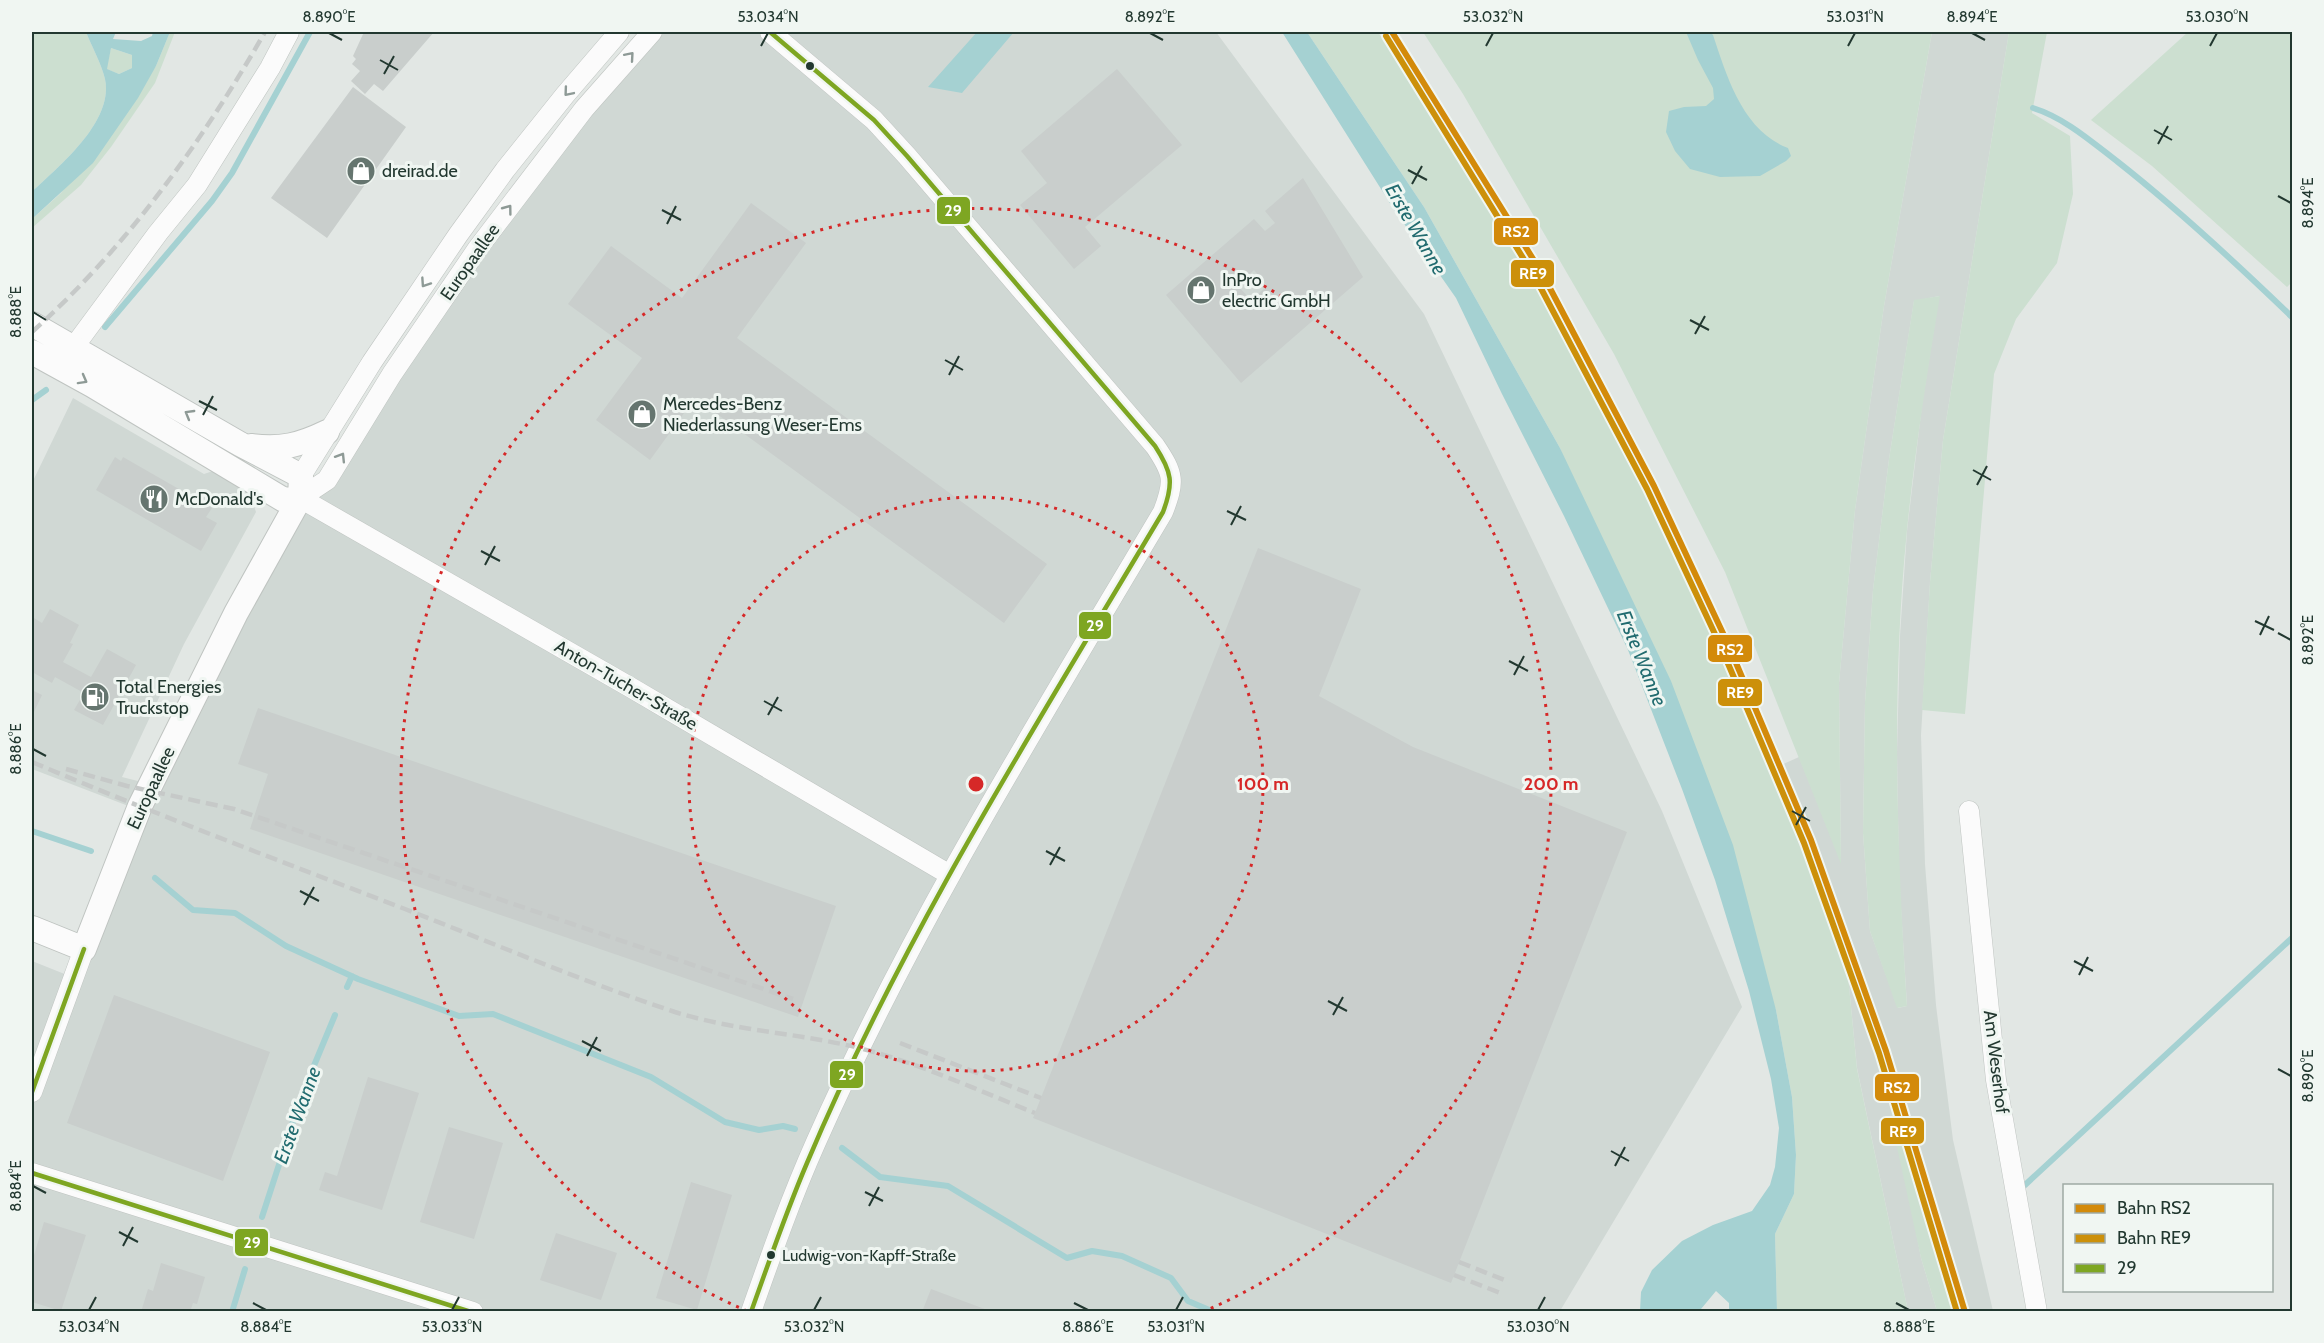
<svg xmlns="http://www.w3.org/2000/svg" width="2324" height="1343" font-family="Cabin,sans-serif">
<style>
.built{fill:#d0d8d4;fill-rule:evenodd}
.green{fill:#ccdfd0}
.water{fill:#a5d1d2;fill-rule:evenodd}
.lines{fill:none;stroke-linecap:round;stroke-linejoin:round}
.stream{stroke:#a5d1d2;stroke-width:6}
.building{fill:#c9cecc;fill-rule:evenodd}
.minor-casing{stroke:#bfc4c1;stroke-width:21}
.tertiary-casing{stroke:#bfc4c1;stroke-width:26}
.minor{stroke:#fbfbfb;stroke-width:20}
.tertiary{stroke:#fbfbfb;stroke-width:24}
.rail{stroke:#c6c9c8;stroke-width:4.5;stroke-dasharray:12 6;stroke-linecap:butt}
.bus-1-casing{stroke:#f0f6f2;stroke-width:9}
.bus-1{stroke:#7ea622;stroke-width:4.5}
.rail-1-casing{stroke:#f0f6f2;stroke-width:10}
.rail-2-casing{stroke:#f0f6f2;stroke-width:10}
.rail-1{stroke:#d38a0a;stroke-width:6}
.rail-2{stroke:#cc900a;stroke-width:6}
.oneway{stroke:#8e9a96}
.ticks{fill:none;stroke:#223830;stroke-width:2}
.ring{fill:none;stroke:#d62828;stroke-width:3;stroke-dasharray:3 6}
.bus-dot{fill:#223830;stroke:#f0f6f2;stroke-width:2}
.labels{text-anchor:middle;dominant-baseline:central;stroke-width:6;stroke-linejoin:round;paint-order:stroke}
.bus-label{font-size:16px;fill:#223830;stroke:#f0f6f2;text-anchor:start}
.poi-label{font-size:18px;fill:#223830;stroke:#f0f6f2;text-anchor:start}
.street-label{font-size:18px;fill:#223830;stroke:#f0f6f2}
.water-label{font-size:20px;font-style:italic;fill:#216b6f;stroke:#f0f6f2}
.centre{fill:#d62828;stroke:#f0f6f2;stroke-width:3}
.ring-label{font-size:18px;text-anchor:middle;font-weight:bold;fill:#d62828;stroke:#f0f6f2;stroke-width:6;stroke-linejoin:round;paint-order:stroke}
.line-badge{stroke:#f0f6f2;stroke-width:2}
.badge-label{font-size:16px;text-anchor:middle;font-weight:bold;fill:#fff}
.neatline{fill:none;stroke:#223830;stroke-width:2}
.ticks-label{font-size:15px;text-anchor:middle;fill:#223830}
</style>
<rect width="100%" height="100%" fill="#e2e7e4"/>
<path class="built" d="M646,32H1216L1424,314L1662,811L1742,1007L1560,1311L32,1312V961L77,979L163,773L295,524L410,341Z
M1932,32H2009L1943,440L1930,582L1921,735L1925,864L1936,1005L1953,1140L1993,1311H1953L1916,1178L1892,1105L1921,1258L1937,1311H1908L1857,1068L1846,955L1829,920L1770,770L1799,757L1841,862L1839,683L1855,510L1884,306ZM1939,296L1922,405L1907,531L1900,636L1897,753L1899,875L1907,1006L1898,1008L1870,931L1863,833L1865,702L1873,590L1889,459L1914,301Z
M73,398L204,474L213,471L250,494L256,512L184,644L122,777L142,782L131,807L32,769V483Z"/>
<path class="green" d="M32,32H86C92,47 101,63 105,79C114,122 59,166 32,192Z
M170,32H175L155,83L111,147L81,185L32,228V219L61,193L156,66Z
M1307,32H1378L1434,117L1552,315L1656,513L1770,770L1829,920L1846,955L1857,1069L1908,1311H1777L1775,1234L1794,1194L1796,1155L1792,1097L1776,1010L1560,448L1424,207Z
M1423,32H1932L1884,306L1855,510L1839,683L1841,864L1725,572L1614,354L1463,94Z
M2009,32H2047L2032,113L2070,136L2073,194L2057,263L2016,319L1994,374L1965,714L1922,710L1930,582L1943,440Z
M2188,32H2292V282L2287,287L2152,166L2091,120Z
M111,48L132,55V68L119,74L106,69Z
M1940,296C1927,373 1915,451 1907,530C1891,688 1897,848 1907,1006L1897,1008L1870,931L1863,833L1865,702L1873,590L1889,459L1914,300Z
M1891,1102L1916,1178L1953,1311H1937L1921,1258L1892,1124Z"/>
<path class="water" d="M86,32H116L113,39L141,41L152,36L153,32H170L156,66L138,98L93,163L32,219V192C59,166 114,122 105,79C101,63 92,47 86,32ZM111,48L132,55V68L119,74L107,69Z
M977,32H1014L962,93L928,87Z
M1282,32H1307L1424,207L1560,448L1671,681L1733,845L1776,1010L1792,1097L1796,1155L1794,1194L1775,1234L1777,1311H1729V1303L1716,1291L1701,1309L1702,1311H1640L1641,1292L1652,1270L1682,1241L1713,1225L1752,1211L1770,1185L1775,1167L1779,1128L1771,1079L1749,991L1715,880L1682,789L1628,650L1564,516L1502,394L1456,298L1393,208Z
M1686,32H1710L1713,35C1727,77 1743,131 1788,148L1791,156L1786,161L1760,176L1720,177L1690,169L1675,151L1666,132L1669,111L1684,107L1706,106L1714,99L1713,88L1698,60Z"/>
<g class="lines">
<path class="stream" d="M2033,108C2065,118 2092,142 2118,162C2179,210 2236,263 2292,317
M105,327L212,201L232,173L310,32
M32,400L46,390
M32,831L91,851
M155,878L193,910L235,913L286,946L358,979L459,1016L493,1014L528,1028L651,1077L725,1122L759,1130L783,1126L795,1129
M347,987L352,976
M842,1148L880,1177L948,1186L1067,1258L1092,1251L1122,1256L1171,1278L1188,1301L1214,1312
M2025,1185L2292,938
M262,1217L301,1097L335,1015
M232,1312L245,1269"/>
</g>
<path class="building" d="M364,32H434L383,91L374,84L365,94L351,81L360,71L352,64L356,59L353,56Z
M1117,69L1182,145L1085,227L1101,246L1074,269L1020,205L1047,183L1021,151Z
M353,87L406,127L327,238L271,198Z
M1303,178L1363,277L1241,383L1166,295L1254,219L1265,231L1275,223L1265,211ZM1254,270L1267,286L1251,300L1237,285Z
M751,203L806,243L737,338L1047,564L1004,623L695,398L650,460L596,420L642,358L568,304L611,246L682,298Z
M115,457L121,461L123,457L212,508L206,517L217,523L201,551L96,490Z
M1258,548L1361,589L1319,696L1413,747L1627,832L1451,1283L1033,1118Z
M50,609L79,625L70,643L73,644L63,662L91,677L107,649L136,665L103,725L74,710L84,693L55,677L52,683L32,672V622L34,618L42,623Z
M32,690L42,695L32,716Z
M258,708L836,906L798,1017L250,829L268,774L238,764Z
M114,995L270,1052L223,1181L67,1123Z
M368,1077L419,1093L382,1210L319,1190L325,1172L337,1176Z
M449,1127L503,1143L474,1239L420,1222Z
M691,1182L732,1195L697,1310L656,1298Z
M44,1222L86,1235L61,1311L32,1302V1262Z
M556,1233L617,1253L601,1300L540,1280Z
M161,1263L205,1277L197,1304L193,1303L190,1312H141L148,1289L153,1291Z
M931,1289L990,1311V1312H922Z"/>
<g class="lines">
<g class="minor-casing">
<path id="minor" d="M652,32L584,109L478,248L392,374L327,480L300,498L630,687L950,875
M73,348L158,233L197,185L270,68L289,32
M301,476L372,362L458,235L505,170L565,95L619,32
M1969,811L1996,1080L2037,1312
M32,1092L84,949
M32,1173L473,1312
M751,1312C771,1255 791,1198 816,1142C913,923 1041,718 1163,512C1175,481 1174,474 1155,446L907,156L874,120L770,32"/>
</g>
<g class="tertiary-casing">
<path id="tertiary" d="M32,324L240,444L301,476L300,498L236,613L140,806L84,949L32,928
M32,352L92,385L284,500L300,498
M251,446C281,450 300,445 327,432"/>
</g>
<use href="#minor" class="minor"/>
<use href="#tertiary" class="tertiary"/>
<path class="rail" d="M32,332C127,247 202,142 265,32
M32,762C155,814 280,861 405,909C495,944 584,982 675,1012C735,1031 799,1033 859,1048C919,1063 977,1090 1035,1113
M66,769L127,786L234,809L793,999
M900,1043L1041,1098
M1459,1262L1507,1281
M1454,1275L1503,1294"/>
<g class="bus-1-casing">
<path id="bus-1" d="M32,1092L84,949
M32,1173L471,1312
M751,1312C769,1262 786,1212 807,1163C903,935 1037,724 1163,512C1174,483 1172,472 1155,446L907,156L874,120L770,32"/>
</g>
<use href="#bus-1" class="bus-1"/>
<g class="rail-1-casing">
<path id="rail-1" d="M1392,32L1543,275L1654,486L1728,644L1811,840L1886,1051L1965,1312"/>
</g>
<g class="rail-2-casing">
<path id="rail-2" d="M1386,36L1536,279L1647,489L1721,647L1804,843L1879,1053L1957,1312"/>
</g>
<use href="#rail-1" class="rail-1"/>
<use href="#rail-2" class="rail-2"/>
</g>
<defs><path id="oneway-chevron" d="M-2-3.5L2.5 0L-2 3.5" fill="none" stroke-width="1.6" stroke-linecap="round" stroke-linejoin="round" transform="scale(1.5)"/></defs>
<g class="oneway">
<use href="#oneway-chevron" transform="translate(630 56) rotate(-49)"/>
<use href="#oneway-chevron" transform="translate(568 92) rotate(130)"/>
<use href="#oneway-chevron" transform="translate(508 209) rotate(-53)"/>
<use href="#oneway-chevron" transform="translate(425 283) rotate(124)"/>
<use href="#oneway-chevron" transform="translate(83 380) rotate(29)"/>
<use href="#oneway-chevron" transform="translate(189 414) rotate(-150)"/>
<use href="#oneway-chevron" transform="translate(341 457) rotate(-58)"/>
</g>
<path class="ticks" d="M329,33L342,40M1150,33L1163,40M1972,33L1985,40M761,46L768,33M1486,46L1493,33M1848,46L1855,33M2210,46L2217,33M380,60L398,70M384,74L394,56M2154,130L2172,140M2158,144L2168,126M1408,170L1427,180M1412,184L1422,166M2278,196L2291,203M662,210L681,220M667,224L676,206M33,312L46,320M1690,320L1709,330M1695,334L1705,316M945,360L963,370M949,375L959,356M199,401L217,410M203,415L213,396M1973,470L1991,480M1977,485L1987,466M1227,511L1246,520M1231,525L1241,506M481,551L500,561M485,565L495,546M2255,621L2274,630M2278,633L2291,640M2260,635L2269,616M1509,661L1528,671M1514,675L1524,656M764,701L782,711M768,715L778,697M33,749L46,756M1792,811L1810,821M1796,825L1806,807M1046,851L1065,861M1050,865L1060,847M300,891L319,901M304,905L314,887M2074,961L2093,971M2079,975L2088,957M1328,1001L1347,1011M1333,1015L1343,997M582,1041L601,1051M587,1056L597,1037M2278,1069L2291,1076M1611,1151L1629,1161M1615,1166L1625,1147M33,1186L46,1193M865,1192L883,1201M869,1206L879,1187M119,1232L138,1242M123,1246L133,1227M253,1303L266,1310M1074,1303L1088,1310M1896,1303L1909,1310M89,1310L96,1297M452,1310L459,1297M814,1310L821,1297M1176,1310L1183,1297M1538,1310L1545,1297"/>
<g class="ring">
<circle cx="976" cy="784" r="287"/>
<path d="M747 1311A575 575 0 1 1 1205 1311"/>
</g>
<defs>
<g id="shop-disc" transform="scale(1.5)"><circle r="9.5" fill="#65756f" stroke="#f0f6f2"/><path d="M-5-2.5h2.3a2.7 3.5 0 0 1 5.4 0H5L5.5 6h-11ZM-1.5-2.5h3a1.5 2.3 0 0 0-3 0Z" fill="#fff"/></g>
<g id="restaurant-disc" transform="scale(1.5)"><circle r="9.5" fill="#65756f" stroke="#f0f6f2"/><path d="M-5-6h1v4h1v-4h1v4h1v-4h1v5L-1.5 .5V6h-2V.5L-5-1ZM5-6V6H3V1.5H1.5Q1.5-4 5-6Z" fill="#fff"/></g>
<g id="fuel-disc" transform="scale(1.5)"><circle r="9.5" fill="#65756f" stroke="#f0f6f2"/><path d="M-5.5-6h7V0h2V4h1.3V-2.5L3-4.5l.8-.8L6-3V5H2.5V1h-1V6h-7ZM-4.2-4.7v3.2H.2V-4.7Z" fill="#fff"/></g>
</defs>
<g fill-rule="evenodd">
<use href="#shop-disc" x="361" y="171"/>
<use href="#shop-disc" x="1201" y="290"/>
<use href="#shop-disc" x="642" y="414"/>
<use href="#restaurant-disc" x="154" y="499"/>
<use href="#fuel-disc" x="95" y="697"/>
</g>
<g class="bus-dot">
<circle cx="810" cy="66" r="5"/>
<circle cx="771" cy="1255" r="5"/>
</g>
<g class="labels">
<g class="bus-label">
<text x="782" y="1255">Ludwig-von-Kapff-Straße</text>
</g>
<g class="poi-label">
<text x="382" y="171">dreirad.de</text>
<text x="1222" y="280">InPro<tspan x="1222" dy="21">electric GmbH</tspan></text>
<text x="663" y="404">Mercedes-Benz<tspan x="663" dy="21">Niederlassung Weser-Ems</tspan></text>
<text x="175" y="499">McDonald's</text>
<text x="116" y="687">Total Energies<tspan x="116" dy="21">Truckstop</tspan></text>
</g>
<g class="street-label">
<text transform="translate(470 262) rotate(-55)">Europaallee</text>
<text transform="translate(626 685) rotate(30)">Anton-Tucher-Straße</text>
<text transform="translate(151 788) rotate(-65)">Europaallee</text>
<text transform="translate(1996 1062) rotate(83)">Am Weserhof</text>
</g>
<g class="water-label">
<text transform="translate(1416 229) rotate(60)">Erste Wanne</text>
<text transform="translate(1642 658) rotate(68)">Erste Wanne</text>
<text transform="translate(297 1115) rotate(-70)">Erste Wanne</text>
</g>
</g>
<circle cx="976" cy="784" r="9" class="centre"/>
<g class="ring-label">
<text x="1263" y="790">100 m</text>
<text x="1551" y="790">200 m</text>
</g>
<g class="line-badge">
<rect x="936" y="196" width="35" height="29" rx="6" fill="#7ea622"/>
<rect x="1493" y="217" width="46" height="29" rx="6" fill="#d38a0a"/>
<rect x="1510" y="259" width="45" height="29" rx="6" fill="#cc900a"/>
<rect x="1078" y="611" width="34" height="29" rx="6" fill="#7ea622"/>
<rect x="1707" y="634" width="46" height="29" rx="6" fill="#d38a0a"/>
<rect x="1717" y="678" width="46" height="29" rx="6" fill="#cc900a"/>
<rect x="829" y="1060" width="35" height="29" rx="6" fill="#7ea622"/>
<rect x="1874" y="1073" width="46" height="29" rx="6" fill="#d38a0a"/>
<rect x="1880" y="1117" width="45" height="28" rx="6" fill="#cc900a"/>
<rect x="234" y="1228" width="35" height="29" rx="6" fill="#7ea622"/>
</g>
<g class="badge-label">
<text x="953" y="216">29</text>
<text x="1516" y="237">RS2</text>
<text x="1533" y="279">RE9</text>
<text x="1095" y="631">29</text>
<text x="1730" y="655">RS2</text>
<text x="1740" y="698">RE9</text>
<text x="847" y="1080">29</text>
<text x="1897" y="1093">RS2</text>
<text x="1903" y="1137">RE9</text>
<text x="252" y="1248">29</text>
</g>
<rect width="2324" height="1343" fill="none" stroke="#f0f6f2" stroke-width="66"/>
<rect x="2063" y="1184" width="210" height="108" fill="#f0f6f2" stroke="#9eaaa4" stroke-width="1.5"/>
<rect x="2075" y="1204" width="30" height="9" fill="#d38a0a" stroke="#9eaaa4" stroke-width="1.5"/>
<text x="2117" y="1214" font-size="18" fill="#223830">Bahn RS2</text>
<rect x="2075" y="1234" width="30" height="9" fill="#cc900a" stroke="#9eaaa4" stroke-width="1.5"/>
<text x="2117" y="1244" font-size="18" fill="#223830">Bahn RE9</text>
<rect x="2075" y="1264" width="30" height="9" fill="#7ea622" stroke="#9eaaa4" stroke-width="1.5"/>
<text x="2117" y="1274" font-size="18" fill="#223830">29</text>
<rect x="33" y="33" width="2258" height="1277" class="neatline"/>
<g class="ticks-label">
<text x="329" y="22">8.890°E</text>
<text x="768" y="22">53.034°N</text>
<text x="1150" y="22">8.892°E</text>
<text x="1493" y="22">53.032°N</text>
<text x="1855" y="22">53.031°N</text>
<text x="1972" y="22">8.894°E</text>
<text x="2217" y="22">53.030°N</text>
<text transform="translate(2308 203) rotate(-90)" y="5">8.894°E</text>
<text transform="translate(16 312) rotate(-90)" y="5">8.888°E</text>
<text transform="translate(2308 640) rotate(-90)" y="5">8.892°E</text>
<text transform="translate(16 749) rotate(-90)" y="5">8.886°E</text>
<text transform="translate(2308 1076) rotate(-90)" y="5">8.890°E</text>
<text transform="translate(16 1186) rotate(-90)" y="5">8.884°E</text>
<text x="89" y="1332">53.034°N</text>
<text x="266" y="1332">8.884°E</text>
<text x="452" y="1332">53.033°N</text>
<text x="814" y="1332">53.032°N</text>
<text x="1088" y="1332">8.886°E</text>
<text x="1176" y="1332">53.031°N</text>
<text x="1538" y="1332">53.030°N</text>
<text x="1909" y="1332">8.888°E</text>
</g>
</svg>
